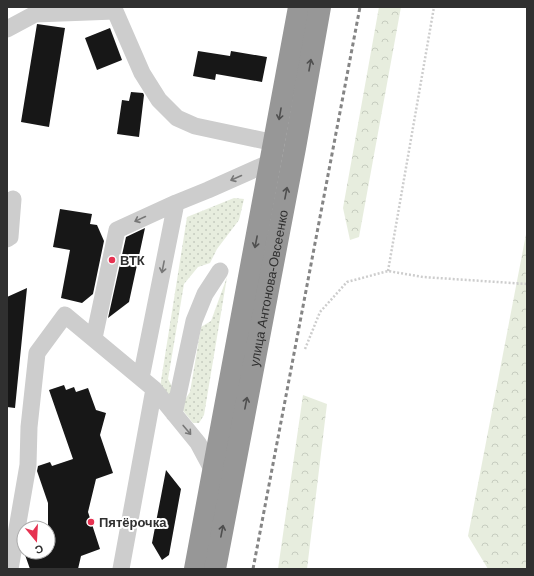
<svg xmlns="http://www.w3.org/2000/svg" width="534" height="576" font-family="Helvetica,sans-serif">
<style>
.grass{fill:url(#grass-dots)}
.forest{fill:url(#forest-crowns)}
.building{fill:#171717}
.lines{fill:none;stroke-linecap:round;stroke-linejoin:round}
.path{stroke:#cdcdcd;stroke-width:2.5;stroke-dasharray:2 2;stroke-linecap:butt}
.minor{stroke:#cdcdcd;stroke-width:17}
.highway{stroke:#979797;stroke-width:22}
.rail{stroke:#858585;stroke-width:3;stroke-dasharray:4 3;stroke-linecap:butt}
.oneway{stroke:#4f4f4f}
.oneway2{stroke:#777}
.poi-dot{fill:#e63251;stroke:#fff;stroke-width:1.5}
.labels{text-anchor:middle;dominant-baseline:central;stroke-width:4;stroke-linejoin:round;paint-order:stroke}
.poi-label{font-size:13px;font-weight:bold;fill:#303030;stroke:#fff;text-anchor:start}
.street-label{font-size:13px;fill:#303030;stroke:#fff}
</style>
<defs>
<pattern id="grass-dots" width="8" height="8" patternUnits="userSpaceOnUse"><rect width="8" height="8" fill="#e7edde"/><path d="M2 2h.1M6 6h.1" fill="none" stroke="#c6ccbf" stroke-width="1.8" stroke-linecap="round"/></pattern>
<pattern id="forest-crowns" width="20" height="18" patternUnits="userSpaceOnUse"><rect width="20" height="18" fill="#e7edde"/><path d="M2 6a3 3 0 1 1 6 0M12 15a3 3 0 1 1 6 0" fill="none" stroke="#c6ccbf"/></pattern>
</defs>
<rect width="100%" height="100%" fill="#fff"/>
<path class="grass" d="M234,198L244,199L239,220L217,249L210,263L198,267L184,284L168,379L174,390L172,400L160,387L187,217Z
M227,277L204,415L199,423H193L180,407L190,392L201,327L211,321Z"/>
<path class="forest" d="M379,7H401L359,237L350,240L343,208Z
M527,229V569H488L468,536Z
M303,395L327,404L307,569H278Z"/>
<path class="building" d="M37,24L65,28L49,127L21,122Z
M110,28L122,60L97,70L85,38Z
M198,51L230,56L231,51L267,57L262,82L216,74L215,80L193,76Z
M131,92L143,93L144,95L139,137L117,134L122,100L129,101Z
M60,209L92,214L90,224L97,225L104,241L93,294L82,303L61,298L70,250L53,247Z
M145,228L129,302L108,318L126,237Z
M27,288L15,408L7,407V297Z
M64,385L66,390L74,387L76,392L88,388L96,410L106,413L100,435L113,473L96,479L88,512L100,549L81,556L78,569H30L24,552H48V503L37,471L38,466L50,462L52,466L73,459L49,390Z
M166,470L181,489L169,555L162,560L152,543Z"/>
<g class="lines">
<path class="path" d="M388,271L434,7
M305,349L320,312L347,282L388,271L423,277L527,284"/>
<path class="minor" d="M7,29L35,14L115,11L142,73L159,100L177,118L195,126L275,143
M7,239L10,237L13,199
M94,338L117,230L176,203
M141,378L176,203L208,190L271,162
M174,414L194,321L205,294L220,271
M10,569L28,465L29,427L37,353L65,315L154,389L198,443L213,471
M121,569L154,389"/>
<g class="highway">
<path d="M195,569L299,7"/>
<path id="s1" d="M215,569L295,148L320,7"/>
</g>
<path class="rail" d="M253,569L360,7"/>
</g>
<defs><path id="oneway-shaft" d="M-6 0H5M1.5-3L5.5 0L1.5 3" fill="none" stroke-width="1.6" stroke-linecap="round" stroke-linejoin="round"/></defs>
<g class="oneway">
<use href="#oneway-shaft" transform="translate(310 65) rotate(-80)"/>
<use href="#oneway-shaft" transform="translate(280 114) rotate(100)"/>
<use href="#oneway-shaft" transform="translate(286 193) rotate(-79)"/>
<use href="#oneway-shaft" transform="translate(256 242) rotate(101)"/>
<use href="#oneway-shaft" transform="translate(246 403) rotate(-79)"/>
<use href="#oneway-shaft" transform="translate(222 531) rotate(-79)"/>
</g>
<g class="oneway2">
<use href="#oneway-shaft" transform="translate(236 178) rotate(156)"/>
<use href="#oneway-shaft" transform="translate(140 219) rotate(155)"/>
<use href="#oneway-shaft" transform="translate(163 267) rotate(101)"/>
<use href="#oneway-shaft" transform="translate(187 430) rotate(50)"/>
</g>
<g class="poi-dot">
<circle cx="112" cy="260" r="4"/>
<circle cx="91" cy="522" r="4"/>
</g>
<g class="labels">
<g class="poi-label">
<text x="120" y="260">ВТК</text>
<text x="99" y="522">Пятёрочка</text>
</g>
<g class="street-label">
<text stroke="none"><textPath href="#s1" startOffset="286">улица Антонова-Овсеенко</textPath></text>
</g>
</g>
<rect width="534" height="576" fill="none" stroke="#303030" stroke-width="16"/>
<g transform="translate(36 540) rotate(162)"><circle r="19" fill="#ffffff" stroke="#acacac"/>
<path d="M0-3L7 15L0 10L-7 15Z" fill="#e63251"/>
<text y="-6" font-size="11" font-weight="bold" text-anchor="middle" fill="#303030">С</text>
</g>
</svg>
